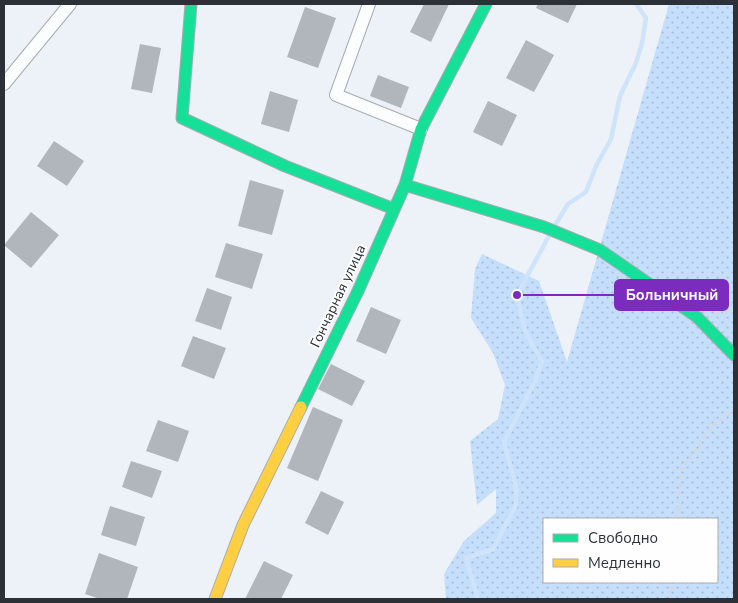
<svg xmlns="http://www.w3.org/2000/svg" width="738" height="603" font-family="'Nunito Sans',sans-serif">
<style>
.grass{fill:url(#grass-dots);fill-rule:evenodd}
.lines{fill:none;stroke-linecap:round;stroke-linejoin:round}
.stream{stroke:#cfe3fa;stroke-width:4.5}
.building{fill:#b0b6bb}
.street-casing{stroke:#a7acb2;stroke-width:14}
.fast-casing{stroke:#a7acb2;stroke-width:13}
.slow-casing{stroke:#a7acb2;stroke-width:13}
.path{stroke:#d6d8da;stroke-width:2.5;stroke-dasharray:4 4;stroke-linecap:butt}
.street{stroke:#fcfdfe;stroke-width:12}
.fast{stroke:#16e098;stroke-width:11}
.slow{stroke:#ffcf43;stroke-width:11}
.labels{text-anchor:middle;dominant-baseline:central;stroke-width:4;stroke-linejoin:round;paint-order:stroke}
.street-label{font-size:14px;fill:#2c3138;stroke:#fefefe}
.leader{fill:none;stroke:#7b2cbf;stroke-width:2}
.callout-dot{fill:#7b2cbf;stroke:#fefefe;stroke-width:2}
.callout{fill:#7b2cbf;stroke:#7b2cbf;stroke-width:2}
.callout-label{font-size:15px;text-anchor:middle;font-weight:bold;fill:#fff}
</style>
<defs>
<pattern id="grass-dots" width="8" height="8" patternUnits="userSpaceOnUse" patternTransform="scale(1.25)"><rect width="8" height="8" fill="#c5defb"/><path d="M2 2h.1M6 6h.1" fill="none" stroke="#a9bfd8" stroke-width="1.8" stroke-linecap="round"/></pattern>
</defs>
<rect width="100%" height="100%" fill="#edf2f8"/>
<path class="grass" d="M669,4H734V599H446L444,574L464,541L496,513V489L477,505L470,441L498,419L505,385L493,353L471,318L475,269L482,254L539,281L567,362ZM544,519H717V582H544Z"/>
<g class="lines">
<path class="stream" d="M554,227L568,204L586,192L596,166L611,139L620,96L636,63L642,43L646,18L636,4
M477,599V595L466,558L493,549L516,505V487L504,442L536,379L542,362L525,331L517,295L550,234"/>
</g>
<path class="building" d="M424,4H449L431,42L410,32Z
M538,4H577L568,23L536,8Z
M305,7L336,18L318,68L287,57Z
M526,40L554,55L534,92L506,78Z
M140,44L161,48L152,93L131,89Z
M378,75L409,87L401,108L370,96Z
M270,91L298,100L289,132L261,124Z
M488,101L517,115L502,146L473,132Z
M54,141L84,161L67,186L37,166Z
M250,180L284,190L272,235L238,226Z
M31,212L59,235L31,268L4,245Z
M226,243L263,254L252,289L215,277Z
M207,288L232,297L221,330L195,321Z
M371,307L401,320L386,354L356,341Z
M193,336L226,348L214,379L181,366Z
M331,364L365,381L352,406L318,389Z
M313,407L343,420L318,481L287,468Z
M158,420L189,431L178,462L146,451Z
M131,461L162,471L152,498L122,487Z
M321,491L344,502L328,535L305,523Z
M110,506L145,517L136,546L101,535Z
M99,553L138,567L127,599H100L85,594Z
M264,561L293,575L281,599H245Z"/>
<g class="lines">
<g class="street-casing">
<path id="street" d="M369,4L336,95L421,129
M4,84L70,4"/>
</g>
<g class="fast-casing">
<path id="fast" d="M191,4L182,118L285,166L394,209
M405,185L544,227L600,250L697,317L734,355
M301,407L358,291L405,185L421,129L486,4"/>
</g>
<g class="slow-casing">
<path id="slow" d="M215,599L243,525L301,407"/>
</g>
<path class="path" d="M715,314L734,311
M677,519L681,470L712,426L734,409
M671,599L672,582"/>
<use href="#street" class="street"/>
<use href="#fast" class="fast"/>
<use href="#slow" class="slow"/>
</g>
<g class="labels">
<g class="street-label">
<text transform="translate(338 296) rotate(-65)">Гончарная улица</text>
</g>
</g>
<path class="leader" d="M517 295L615 295"/>
<circle class="callout-dot" cx="517" cy="295" r="5"/>
<rect class="callout" x="615" y="280" width="113" height="30" rx="5"/>
<g class="callout-label">
<text x="672" y="300">Больничный</text>
</g>
<rect width="738" height="603" fill="none" stroke="#2c3138" stroke-width="10"/>
<rect x="543" y="518" width="175" height="65" fill="#fefefe" stroke="#aaacaf"/>
<rect x="553" y="534" width="25" height="8" fill="#16e098" stroke="#aaacaf"/>
<text x="588" y="543" font-size="15" fill="#2c3138">Свободно</text>
<rect x="553" y="559" width="25" height="8" fill="#ffcf43" stroke="#aaacaf"/>
<text x="588" y="568" font-size="15" fill="#2c3138">Медленно</text>
</svg>
